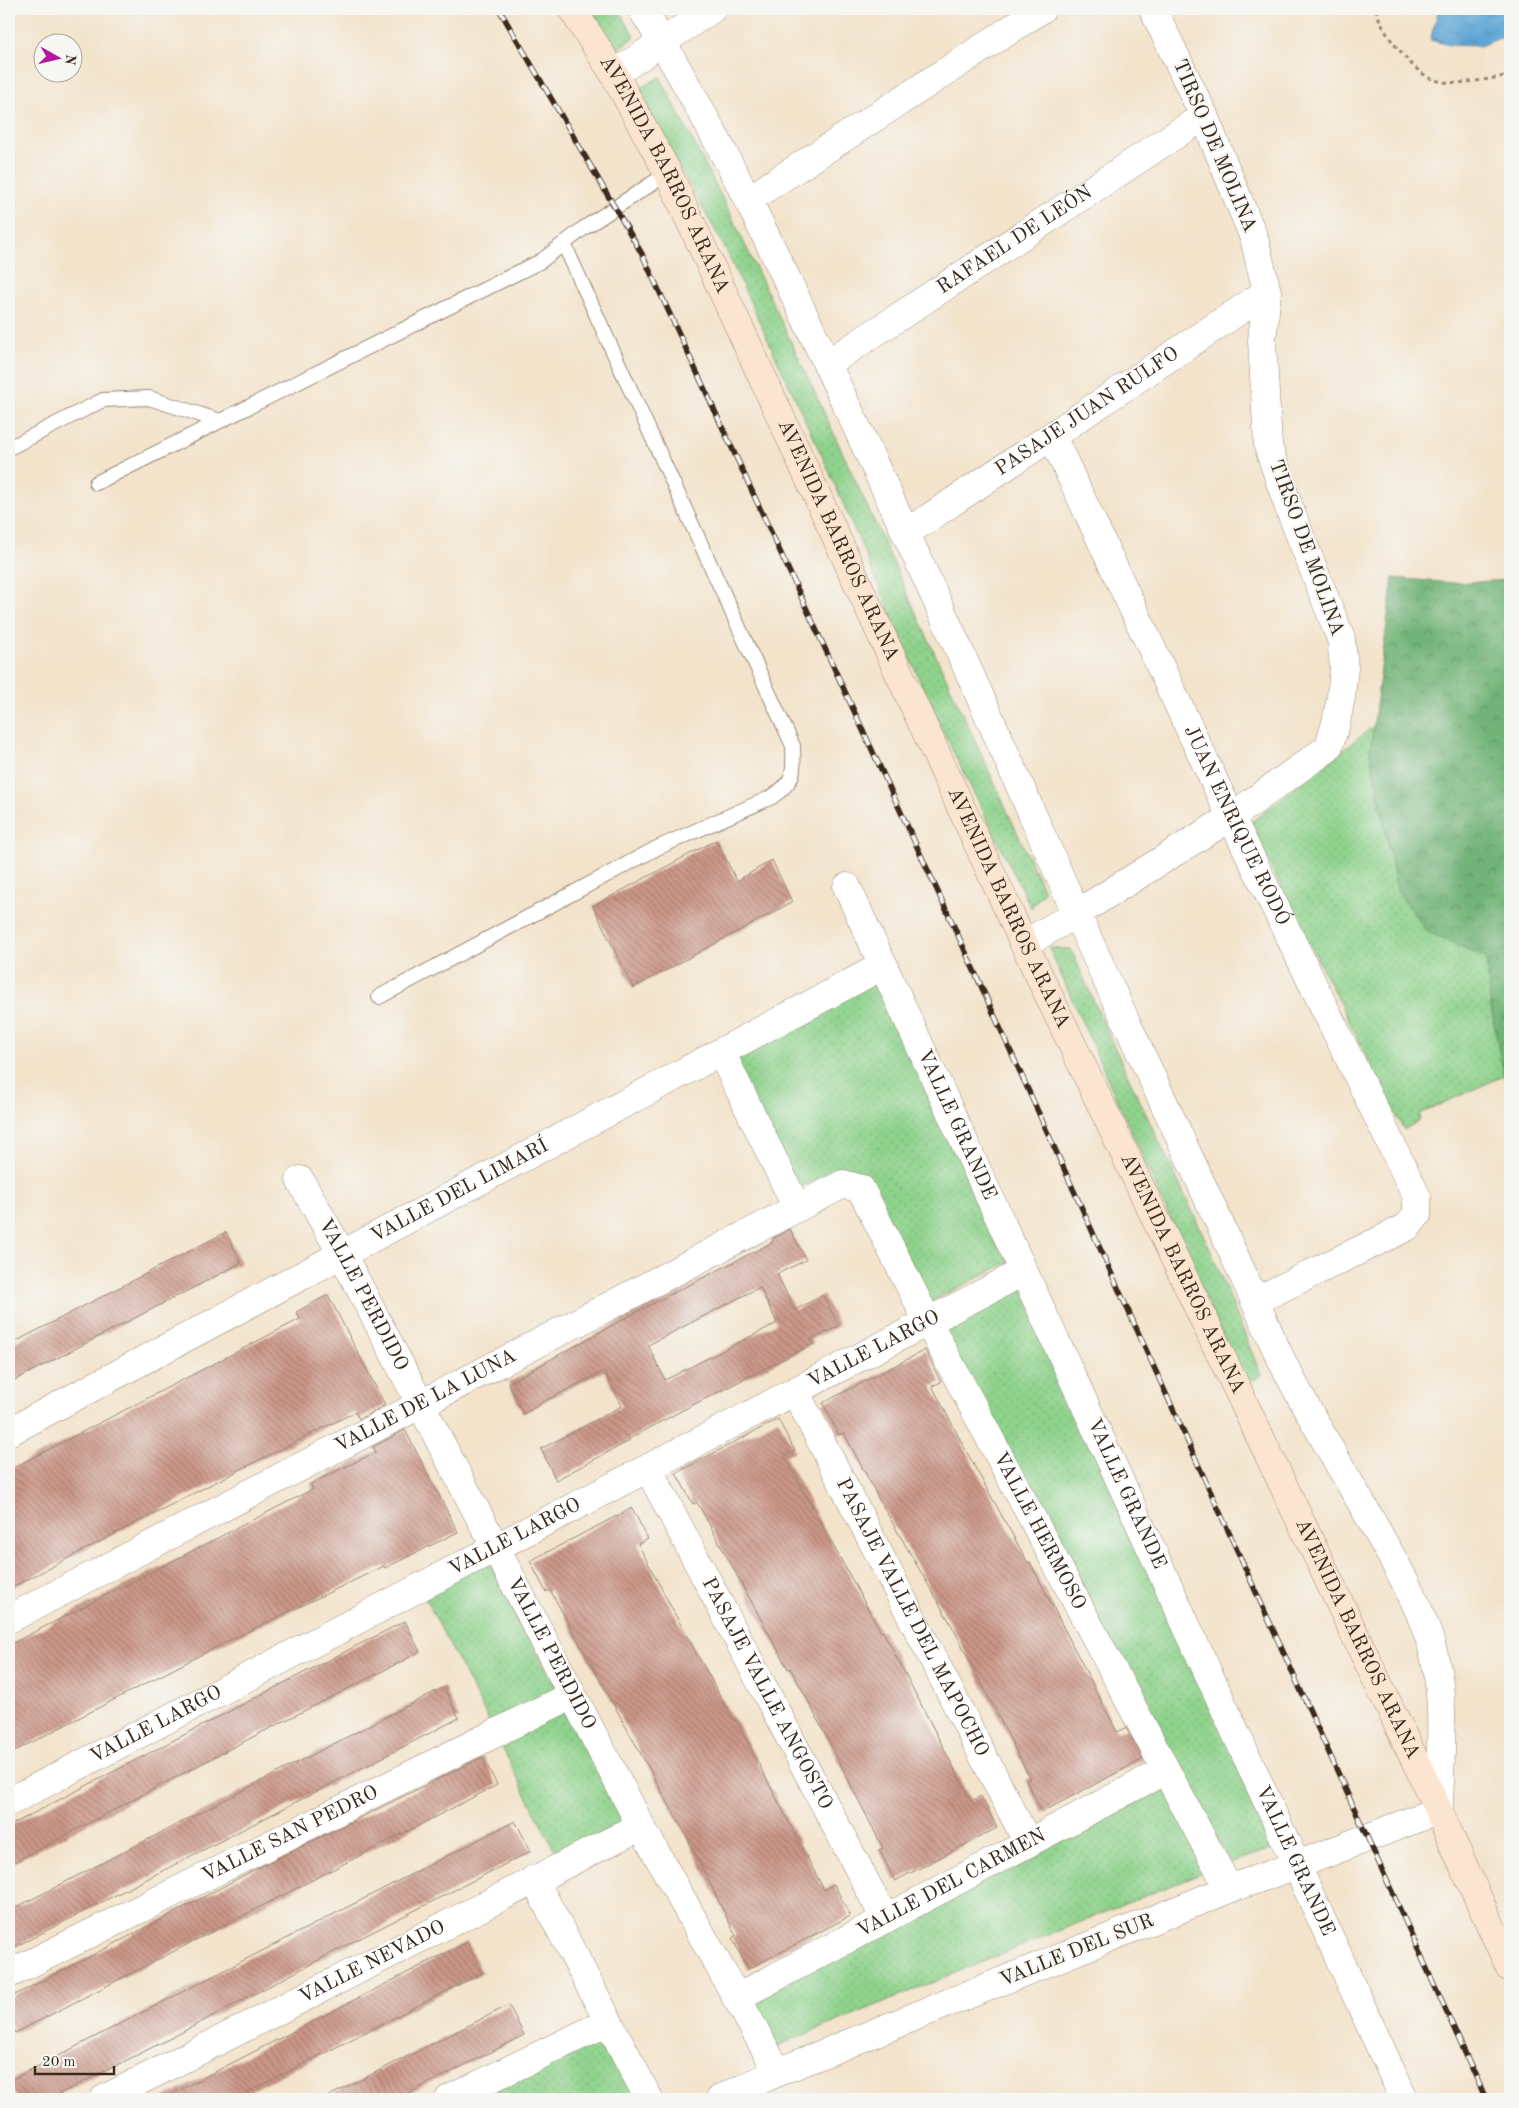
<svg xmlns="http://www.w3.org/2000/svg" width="1519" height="2108" font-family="'Old Standard TT',serif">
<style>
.grass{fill:url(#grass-dots);stroke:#647e55}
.forest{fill:url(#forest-crowns);stroke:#566f4b}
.water{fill:url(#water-ripples);stroke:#4c687a}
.building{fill:url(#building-back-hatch);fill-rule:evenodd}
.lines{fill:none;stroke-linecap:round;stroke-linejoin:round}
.lane-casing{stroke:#978674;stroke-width:16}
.street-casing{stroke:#978674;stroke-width:29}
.secondary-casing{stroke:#978674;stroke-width:29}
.path{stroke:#978674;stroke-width:3;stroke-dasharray:4 4;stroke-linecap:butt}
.lane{stroke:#fff;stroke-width:14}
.street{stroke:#fff;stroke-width:28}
.secondary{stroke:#fce5d0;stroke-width:28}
.rail-casing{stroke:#3b2a1e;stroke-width:5.5}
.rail{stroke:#f6f6f2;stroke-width:4;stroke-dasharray:11;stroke-linecap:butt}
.labels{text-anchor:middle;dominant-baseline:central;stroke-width:4;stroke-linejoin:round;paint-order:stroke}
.street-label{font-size:20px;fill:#3b2a1e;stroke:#f6f6f2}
</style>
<defs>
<pattern id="grass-dots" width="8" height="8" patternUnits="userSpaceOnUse" patternTransform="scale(1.25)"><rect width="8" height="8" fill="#8ed28c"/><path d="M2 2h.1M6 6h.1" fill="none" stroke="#7bb478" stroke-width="1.8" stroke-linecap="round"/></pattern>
<pattern id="forest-crowns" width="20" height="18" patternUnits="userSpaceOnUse" patternTransform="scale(1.25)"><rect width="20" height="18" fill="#72b478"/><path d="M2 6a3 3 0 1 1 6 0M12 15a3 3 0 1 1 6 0" fill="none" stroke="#5f9362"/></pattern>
<pattern id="water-ripples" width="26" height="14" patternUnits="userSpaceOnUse" patternTransform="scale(1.25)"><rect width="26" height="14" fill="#5ea6d5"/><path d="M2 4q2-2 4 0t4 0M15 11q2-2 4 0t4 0" fill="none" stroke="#4f87ac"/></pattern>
<pattern id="building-back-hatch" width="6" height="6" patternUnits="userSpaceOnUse" patternTransform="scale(1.25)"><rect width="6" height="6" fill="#cb9788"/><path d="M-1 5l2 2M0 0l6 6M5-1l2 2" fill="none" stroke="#a67b6f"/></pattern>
</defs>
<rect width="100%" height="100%" fill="#f6f6f2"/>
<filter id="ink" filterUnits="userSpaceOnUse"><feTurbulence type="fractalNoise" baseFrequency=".02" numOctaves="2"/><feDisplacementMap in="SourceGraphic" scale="10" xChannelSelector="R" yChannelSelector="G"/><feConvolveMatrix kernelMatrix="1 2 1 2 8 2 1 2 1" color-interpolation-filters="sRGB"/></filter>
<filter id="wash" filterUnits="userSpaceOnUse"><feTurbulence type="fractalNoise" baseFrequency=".0096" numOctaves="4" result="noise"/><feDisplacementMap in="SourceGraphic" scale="20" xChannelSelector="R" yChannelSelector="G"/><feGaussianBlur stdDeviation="1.12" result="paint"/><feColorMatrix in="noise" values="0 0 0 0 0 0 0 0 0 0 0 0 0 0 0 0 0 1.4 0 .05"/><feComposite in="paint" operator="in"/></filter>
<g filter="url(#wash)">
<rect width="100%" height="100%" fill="#f3e3cb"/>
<path class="grass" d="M585,9H618L635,37L612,52Z
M660,77L731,215L816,395L1044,891L1031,908L934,713L829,471L724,246L636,90Z
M1427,684L1436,687L1510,1073L1419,1114L1420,1120L1404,1130L1249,824Z
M1049,948L1071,949L1109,1036L1210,1249L1261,1375L1245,1386Z
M876,970L1009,1262L928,1303L867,1183L843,1168L796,1189L725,1048Z
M1016,1275L1280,1846L1230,1863L935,1317Z
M488,1558L558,1691L491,1725L422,1592Z
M568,1708L628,1822L558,1857L500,1743Z
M1167,1780L1213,1868L772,2048L748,2002Z
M605,2032L642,2099H466Z"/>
<path class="forest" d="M1393,578L1453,583L1510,580V1108L1491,1007L1486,958L1426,931L1397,890L1370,752Z"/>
<path class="water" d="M1439,9H1510V28L1506,36L1479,46L1450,45L1430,40Z"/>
<g id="blocks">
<path class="building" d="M716,840L737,881L772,860L792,902L633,988L593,906Z
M790,1229L806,1260L777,1274L795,1310L823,1295L839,1326L810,1340L813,1344L681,1411L629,1439V1441L556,1480L541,1449L622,1406L604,1371L541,1403V1404L523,1414L508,1383L640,1310L773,1242L772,1239ZM760,1287L777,1323L665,1380L648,1345Z
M226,1232L241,1263L9,1383V1345Z
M328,1295L385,1405L359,1419L355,1412L176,1502L9,1589V1470L300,1319L296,1312Z
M925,1350L941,1382L932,1386L971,1460L1028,1563L1030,1562L1117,1732L1126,1728L1143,1759L1042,1812L1026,1780L1030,1778L952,1626L880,1501L844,1433L839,1435L823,1403Z
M778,1419L795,1451L785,1456L824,1529L881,1632L883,1631L971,1801L981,1796L997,1828L895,1881L879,1850L883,1848L805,1695L790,1668L788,1669L697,1502L693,1504L676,1473Z
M405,1430L458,1532L385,1568L384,1566L222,1644L9,1754V1645L313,1489L310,1484L376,1452L373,1447Z
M632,1508L648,1539L638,1544L677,1618L734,1721L736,1720L824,1890L834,1884L850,1916L748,1969L732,1938L736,1936L687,1837L550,1590L546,1592L530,1561Z
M405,1621L420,1652L237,1745L9,1865V1826L280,1685Z
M444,1687L459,1718L9,1950V1911Z
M483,1757L497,1785L15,2033L9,2022V1998L153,1924L252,1871Z
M515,1821L531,1851L347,1945L171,2038L49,2099H17L9,2081Z
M467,1942L482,1973L248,2092L251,2099H162Z
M509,2005L524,2035L505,2045L397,2099H323Z"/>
</g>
</g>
<g filter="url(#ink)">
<use href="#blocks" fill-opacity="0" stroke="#978674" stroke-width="1"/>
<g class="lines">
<g class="lane-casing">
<path id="lane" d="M9,448L103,400L149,398L220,421
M96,483L541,261L584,228L668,173
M379,997L657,848L772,797C795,781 794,774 793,746L564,244"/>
</g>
<g class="street-casing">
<g id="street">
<path d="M642,9C719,134 782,267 844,400C913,547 980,695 1045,843C1120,1014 1203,1182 1278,1353C1309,1417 1347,1476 1381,1538C1402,1575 1424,1614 1434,1655C1446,1705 1440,1760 1439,1810L1297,1865L1229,1889L778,2072L720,2099"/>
<path d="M614,74L712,9"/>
<path d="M748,200L1042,9"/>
<path id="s1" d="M827,364L1204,116"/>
<path id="s2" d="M1052,436L1231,817L1417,1197V1215L1407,1227L1255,1301"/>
<path id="s3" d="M906,533L1267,292"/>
<path id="s4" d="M847,887L1404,2099"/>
<path d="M1024,944L1076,914L1231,817L1328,748L1336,723L1341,697L1344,668L1341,639L1288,505L1268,446L1262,340L1267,292L1254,238L1204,116L1153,9"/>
<path d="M721,1052L797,1208"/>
<path id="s5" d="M300,1180L342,1254L641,1826L778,2072"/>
<path id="s6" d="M795,1391L1028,1843"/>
<path id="s7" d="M9,1432L884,965"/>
<path id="s8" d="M648,1468L885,1919"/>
<path id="s9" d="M9,1619L843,1184L861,1189L928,1322L1229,1889"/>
<path id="s10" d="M9,1802L1023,1272"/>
<path d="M534,1879L649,2099"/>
<path id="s11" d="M9,1974L572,1695"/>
<path id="s12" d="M736,1998L1166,1770"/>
<path id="s13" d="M104,2099L641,1826"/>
<path d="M449,2099L608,2022"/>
</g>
</g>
<g class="secondary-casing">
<g id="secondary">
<path id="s14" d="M572,9L614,74L668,173L1024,944L1422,1775L1510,1968"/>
</g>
</g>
<path class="path" d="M1376,9C1380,25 1390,40 1401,52C1409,62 1418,72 1430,78C1449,88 1489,79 1510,75"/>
<use href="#lane" class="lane"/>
<use href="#street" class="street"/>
<use href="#secondary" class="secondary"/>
<g class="rail-casing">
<path id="rail" d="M499,9L642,254L957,933L1486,2099"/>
</g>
<use href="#rail" class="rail"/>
</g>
</g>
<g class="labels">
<g class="street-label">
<text transform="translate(1214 146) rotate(67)">TIRSO DE MOLINA</text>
<text stroke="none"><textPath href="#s14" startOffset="190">AVENIDA BARROS ARANA</textPath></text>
<text stroke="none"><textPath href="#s1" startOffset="225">RAFAEL DE LEÓN</textPath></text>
<text stroke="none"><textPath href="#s3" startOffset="218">PASAJE JUAN RULFO</textPath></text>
<text stroke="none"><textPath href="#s14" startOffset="595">AVENIDA BARROS ARANA</textPath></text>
<text transform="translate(1306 548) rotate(70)">TIRSO DE MOLINA</text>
<text stroke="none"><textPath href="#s2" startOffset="431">JUAN ENRIQUE RODÓ</textPath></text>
<text stroke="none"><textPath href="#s14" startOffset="1000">AVENIDA BARROS ARANA</textPath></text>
<text stroke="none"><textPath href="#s4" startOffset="262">VALLE GRANDE</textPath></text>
<text stroke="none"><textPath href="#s7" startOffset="511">VALLE DEL LIMARÍ</textPath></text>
<text stroke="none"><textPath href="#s14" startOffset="1405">AVENIDA BARROS ARANA</textPath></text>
<text stroke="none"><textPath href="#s5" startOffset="131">VALLE PERDIDO</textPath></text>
<text stroke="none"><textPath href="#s10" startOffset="976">VALLE LARGO</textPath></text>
<text stroke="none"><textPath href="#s9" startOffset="470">VALLE DE LA LUNA</textPath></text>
<text stroke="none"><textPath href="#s4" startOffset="668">VALLE GRANDE</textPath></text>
<text stroke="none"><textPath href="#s9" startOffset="1345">VALLE HERMOSO</textPath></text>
<text stroke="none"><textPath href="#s10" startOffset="571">VALLE LARGO</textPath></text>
<text stroke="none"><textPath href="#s6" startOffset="255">PASAJE VALLE DEL MAPOCHO</textPath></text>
<text stroke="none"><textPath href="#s14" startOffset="1810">AVENIDA BARROS ARANA</textPath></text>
<text stroke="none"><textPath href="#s5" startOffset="536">VALLE PERDIDO</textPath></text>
<text stroke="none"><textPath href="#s8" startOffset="255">PASAJE VALLE ANGOSTO</textPath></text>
<text stroke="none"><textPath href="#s10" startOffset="166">VALLE LARGO</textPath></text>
<text stroke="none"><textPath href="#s11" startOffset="314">VALLE SAN PEDRO</textPath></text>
<text stroke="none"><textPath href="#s4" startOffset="1072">VALLE GRANDE</textPath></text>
<text stroke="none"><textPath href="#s12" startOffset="244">VALLE DEL CARMEN</textPath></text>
<text transform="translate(1077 1951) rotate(-22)">VALLE DEL SUR</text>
<text stroke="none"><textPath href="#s13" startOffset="301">VALLE NEVADO</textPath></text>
</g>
</g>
<rect width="1519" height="2108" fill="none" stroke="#f6f6f2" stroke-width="30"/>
<g transform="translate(58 58) rotate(98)"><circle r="24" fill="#f6f6f2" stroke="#aba49d"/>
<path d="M0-4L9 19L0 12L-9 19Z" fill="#b5179e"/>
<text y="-8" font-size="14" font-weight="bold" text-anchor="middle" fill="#3b2a1e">N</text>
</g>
<path d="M35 2066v8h79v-8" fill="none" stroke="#3b2a1e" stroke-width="2.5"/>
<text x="42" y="2066" font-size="15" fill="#3b2a1e" stroke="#f6f6f2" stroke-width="4" paint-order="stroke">20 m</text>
</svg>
